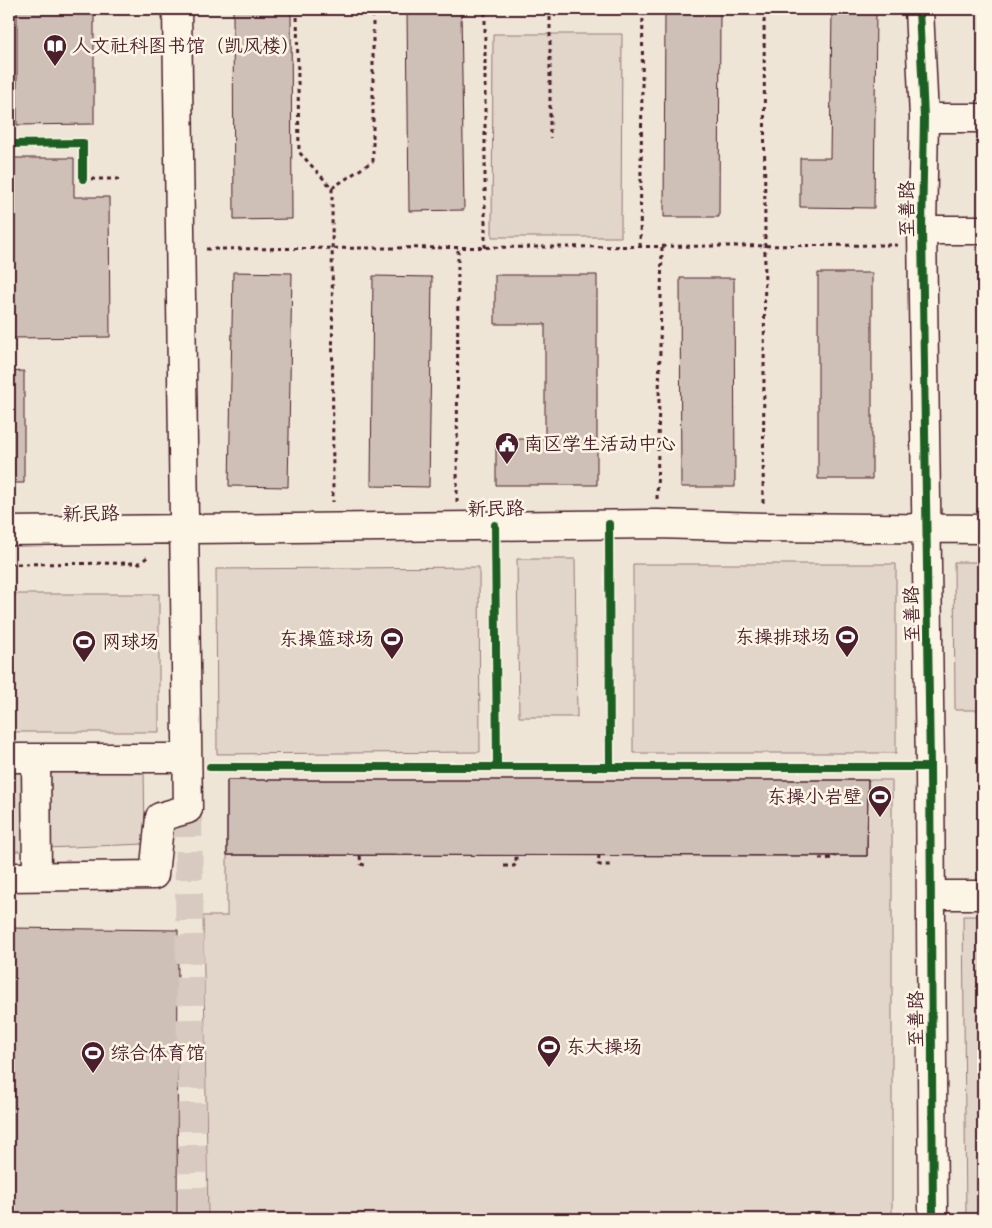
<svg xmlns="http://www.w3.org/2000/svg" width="992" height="1228" font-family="'Comic Neue','LXGW WenKai TC',sans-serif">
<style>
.built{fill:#eee5d7}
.green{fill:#e2d5ca;stroke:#967a7a}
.building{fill:#cfc0b7;stroke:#4a1f2b}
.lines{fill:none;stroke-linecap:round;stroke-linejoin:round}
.minor-tunnel{stroke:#d8cac0;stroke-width:28;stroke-dasharray:28 14;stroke-linecap:butt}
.minor-casing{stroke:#4a1f2b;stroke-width:31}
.path{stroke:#4a1f2b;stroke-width:3;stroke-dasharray:4 4;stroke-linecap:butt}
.minor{stroke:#fcf5e5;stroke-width:28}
.cycleway-casing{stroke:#fcf5e5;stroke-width:11}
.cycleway{stroke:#1b5e20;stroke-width:8}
.labels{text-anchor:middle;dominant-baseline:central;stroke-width:5;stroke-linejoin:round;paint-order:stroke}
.poi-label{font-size:19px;fill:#4a1f2b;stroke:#fcf5e5;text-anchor:start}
.street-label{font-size:19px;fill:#4a1f2b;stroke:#fcf5e5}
</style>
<rect width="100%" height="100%" fill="#fcf5e5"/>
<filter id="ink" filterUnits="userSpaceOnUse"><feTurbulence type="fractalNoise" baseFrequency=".02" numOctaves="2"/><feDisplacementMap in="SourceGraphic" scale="10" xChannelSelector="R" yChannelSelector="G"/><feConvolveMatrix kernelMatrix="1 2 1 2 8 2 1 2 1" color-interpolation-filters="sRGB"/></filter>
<g filter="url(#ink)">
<path class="built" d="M9,9H983V1219H9Z"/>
<path class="green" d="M493,34H622L621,237H492Z
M517,559H575L577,717H519Z
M954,562H983V710H955Z
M633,564H896V753H633Z
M479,567L480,752L217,754L216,569Z
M9,594H159V732H9Z
M144,768L145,844L46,848L44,769Z
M9,770H23V851H9Z
M868,780H892V1219H208L203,916H227V855L867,856Z
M963,916H983V1219H966Z"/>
<path class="building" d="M17,9H94V124L17,125Z
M233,9H291L292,219L234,220Z
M407,9H461L464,210L409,211Z
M665,9H720L719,217H664Z
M832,9H876L874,208L800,207V158H830Z
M9,158H74V197H109L110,337L9,338Z
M233,272L292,273L288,487L229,486Z
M818,273H872V479H818Z
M495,275H597V485H496V439H545V324H495Z
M373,276L432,277L429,487L371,486Z
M680,278H734L735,487H681Z
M24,371V483H9V372Z
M227,780H868L867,856L227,855Z
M227,780H868L867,856L227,855Z
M9,928L178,930L177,1219H9Z"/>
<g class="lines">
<path class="minor-tunnel" d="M188,809L193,1219"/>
<g class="minor-casing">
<path id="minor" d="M919,9L924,118L922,230L930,767L933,1219
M924,118H983
M922,230H983
M9,531L657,524L763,527L983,529
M9,758H187
M36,758L37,876
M9,877L154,875L160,817L188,809L177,9
M931,895H983"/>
</g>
<path class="path" d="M297,9L299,152L332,188L333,502
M550,9V138
M83,179H120
M332,188L373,161V9
M640,247L643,9
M485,248V9
M206,249L897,245
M657,499L662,247
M457,502L458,248
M763,503L765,246L764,9
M9,564L140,563L150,555
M360,856L361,864L368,866
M599,856L598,864L600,865H611
M819,859L834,858L835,856
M504,866H514L516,864V856"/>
<use href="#minor" class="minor"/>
<g class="cycleway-casing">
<path id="cycleway" d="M919,9L924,118L922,230L930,767L933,1219
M9,144L83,143V179
M609,524L610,767
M495,525L497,767
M210,767H930"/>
</g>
<use href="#cycleway" class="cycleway"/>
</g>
</g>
<defs>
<g id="library-pin" transform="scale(1.25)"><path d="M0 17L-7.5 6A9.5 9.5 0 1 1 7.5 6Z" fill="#4a1f2b" stroke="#fcf5e5"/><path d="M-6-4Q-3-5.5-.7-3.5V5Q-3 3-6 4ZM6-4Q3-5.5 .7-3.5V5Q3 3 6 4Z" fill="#fff"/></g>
<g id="civic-pin" transform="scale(1.25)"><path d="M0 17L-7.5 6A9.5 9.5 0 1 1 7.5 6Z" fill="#4a1f2b" stroke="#fcf5e5"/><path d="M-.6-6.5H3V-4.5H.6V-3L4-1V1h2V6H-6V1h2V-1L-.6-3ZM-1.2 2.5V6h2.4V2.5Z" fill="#fff"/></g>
<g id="stadium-pin" transform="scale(1.25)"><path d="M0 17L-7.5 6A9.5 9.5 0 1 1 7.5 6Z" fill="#4a1f2b" stroke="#fcf5e5"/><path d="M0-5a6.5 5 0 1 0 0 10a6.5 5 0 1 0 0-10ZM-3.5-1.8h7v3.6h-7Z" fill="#fff"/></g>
</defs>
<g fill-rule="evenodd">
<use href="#library-pin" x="55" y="46"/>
<use href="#civic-pin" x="507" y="444"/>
<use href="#stadium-pin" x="847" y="637"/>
<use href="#stadium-pin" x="392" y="639"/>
<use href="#stadium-pin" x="84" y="642"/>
<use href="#stadium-pin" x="880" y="797"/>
<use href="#stadium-pin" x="549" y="1047"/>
<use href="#stadium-pin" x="93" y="1053"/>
</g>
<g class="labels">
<g class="poi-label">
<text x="72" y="46">人文社科图书馆（凯风楼）</text>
<text x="524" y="444">南区学生活动中心</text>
<text x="830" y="637" text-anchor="end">东操排球场</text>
<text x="374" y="639" text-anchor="end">东操篮球场</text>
<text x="102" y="642">网球场</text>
<text x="862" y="797" text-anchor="end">东操小岩壁</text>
<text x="566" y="1047">东大操场</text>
<text x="110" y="1053">综合体育馆</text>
</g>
<g class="street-label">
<text transform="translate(907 209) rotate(-90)">至善路</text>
<text transform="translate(496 509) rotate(-1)">新民路</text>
<text transform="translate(91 514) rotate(-1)">新民路</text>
<text transform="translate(912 614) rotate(-91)">至善路</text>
<text transform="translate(916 1019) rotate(-90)">至善路</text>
</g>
</g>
<rect width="992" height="1228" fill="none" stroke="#fcf5e5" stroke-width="30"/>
<rect x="15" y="15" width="962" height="1198" fill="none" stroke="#4a1f2b" stroke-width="2" filter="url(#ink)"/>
</svg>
